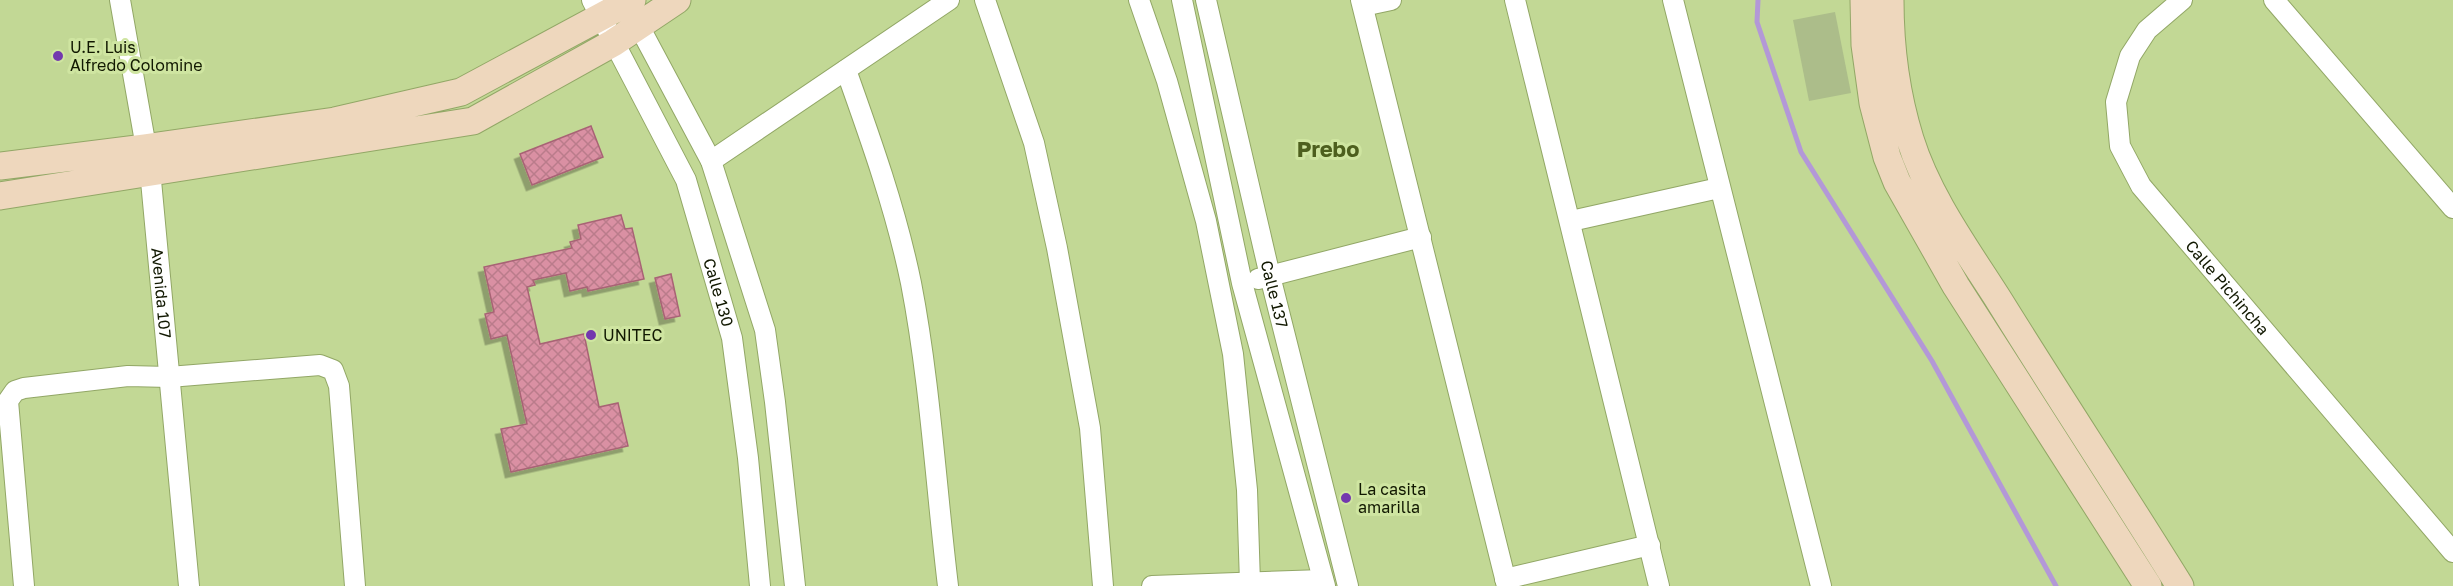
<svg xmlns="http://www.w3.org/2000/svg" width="2453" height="586" font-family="'Golos Text',sans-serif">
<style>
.grass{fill:#acbd8a}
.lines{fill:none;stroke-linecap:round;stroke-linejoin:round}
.stream{stroke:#b398d7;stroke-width:5}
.building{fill:url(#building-cross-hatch);stroke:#a86375;stroke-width:1.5;filter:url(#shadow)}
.street-casing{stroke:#92a766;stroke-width:22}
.secondary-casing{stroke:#92a766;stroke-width:29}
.street{stroke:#fff;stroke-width:20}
.secondary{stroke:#eed7bd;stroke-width:27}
.poi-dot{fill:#7338ae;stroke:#cfe5a1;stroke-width:2}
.labels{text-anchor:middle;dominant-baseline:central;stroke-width:6;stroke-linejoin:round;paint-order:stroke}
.poi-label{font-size:16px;fill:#111801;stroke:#cfe5a1;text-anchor:start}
.street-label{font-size:16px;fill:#111801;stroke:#cfe5a1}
.district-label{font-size:22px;font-weight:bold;fill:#4d5f1e;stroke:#cfe5a1}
</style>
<defs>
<pattern id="building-cross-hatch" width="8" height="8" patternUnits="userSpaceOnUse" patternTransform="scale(1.5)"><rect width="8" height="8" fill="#da90a3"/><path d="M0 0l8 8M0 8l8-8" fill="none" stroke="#ba7b8b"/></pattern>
<filter id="shadow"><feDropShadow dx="-5.5" dy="5.5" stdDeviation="0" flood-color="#0004"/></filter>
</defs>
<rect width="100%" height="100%" fill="#c2d895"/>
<path class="grass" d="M1835,12L1851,93L1809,101L1793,20Z"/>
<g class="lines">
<path class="stream" d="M1758,0L1757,22L1801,152L1932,361L2056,586"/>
</g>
<path class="building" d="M591,126L603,157L532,185L520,154Z
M621,215L625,229L632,228L644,279L588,291L587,287L570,291L566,273L533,280L535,285L527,287L540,344L584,334L599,407L618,403L628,446L511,472L501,429L527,424L507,335L491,339L485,314L494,312L484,267L572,248L570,242L581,239L578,225Z
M671,274L680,316L665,319L655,278Z"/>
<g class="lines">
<g class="street-casing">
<g id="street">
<path id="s1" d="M120,0L150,170L189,586"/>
<path id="s2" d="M592,0L686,180L732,338L748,458L760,586"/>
<path d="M985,0L1034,143L1057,248L1090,428L1103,586"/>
<path d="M1139,0L1167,81L1206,221L1233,354L1247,490L1250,583"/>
<path d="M1182,0L1242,283L1325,586"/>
<path id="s3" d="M1206,0L1270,276L1348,586"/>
<path d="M1361,0L1507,586"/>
<path d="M1515,0L1659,586"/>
<path d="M1673,0L1821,586"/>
<path id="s4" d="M2182,0L2147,30L2130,56L2116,102L2120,146L2141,186L2453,552"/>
<path d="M2274,0L2453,208"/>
<path d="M1363,6L1391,0"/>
<path d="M633,15L711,161L765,330L775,402L795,586"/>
<path d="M846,70C871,140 896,210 911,283C930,381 936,487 948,586"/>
<path d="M711,161L949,0"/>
<path d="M1571,221L1719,188"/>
<path d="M1258,279L1421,237"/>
<path d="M1505,579L1650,545"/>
<path d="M24,586L8,401L15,391L24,388L128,376L169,377L320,365L333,370L339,386L355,586"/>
<path d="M1152,586L1323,580"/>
</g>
</g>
<g class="secondary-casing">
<path id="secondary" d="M1864,0L1865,45L1873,103L1887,157L1897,182L1956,286L2148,586
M1890,0C1890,47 1896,94 1910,139C1928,197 1967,250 2000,302C2059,397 2121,491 2180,586
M0,166L145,148L335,121L461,92L632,0
M0,196L473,121L613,43L677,0"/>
</g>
<use href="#street" class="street"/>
<use href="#secondary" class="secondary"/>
</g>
<g class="poi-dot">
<circle cx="58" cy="56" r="6"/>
<circle cx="591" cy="335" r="6"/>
<circle cx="1346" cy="498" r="6"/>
</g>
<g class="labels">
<g class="poi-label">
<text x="70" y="47">U.E. Luis<tspan x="70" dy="18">Alfredo Colomine</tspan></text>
<text x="603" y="335">UNITEC</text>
<text x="1358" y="489">La casita<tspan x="1358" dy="18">amarilla</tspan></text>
</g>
<g class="street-label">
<text stroke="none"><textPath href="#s4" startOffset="348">Calle Pichincha</textPath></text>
<text stroke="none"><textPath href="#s2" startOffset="320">Calle 130</textPath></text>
<text stroke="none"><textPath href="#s1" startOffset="296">Avenida 107</textPath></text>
<text stroke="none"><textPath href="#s3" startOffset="302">Calle 137</textPath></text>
</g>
<g class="district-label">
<text x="1328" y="148">Prebo</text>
</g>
</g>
</svg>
